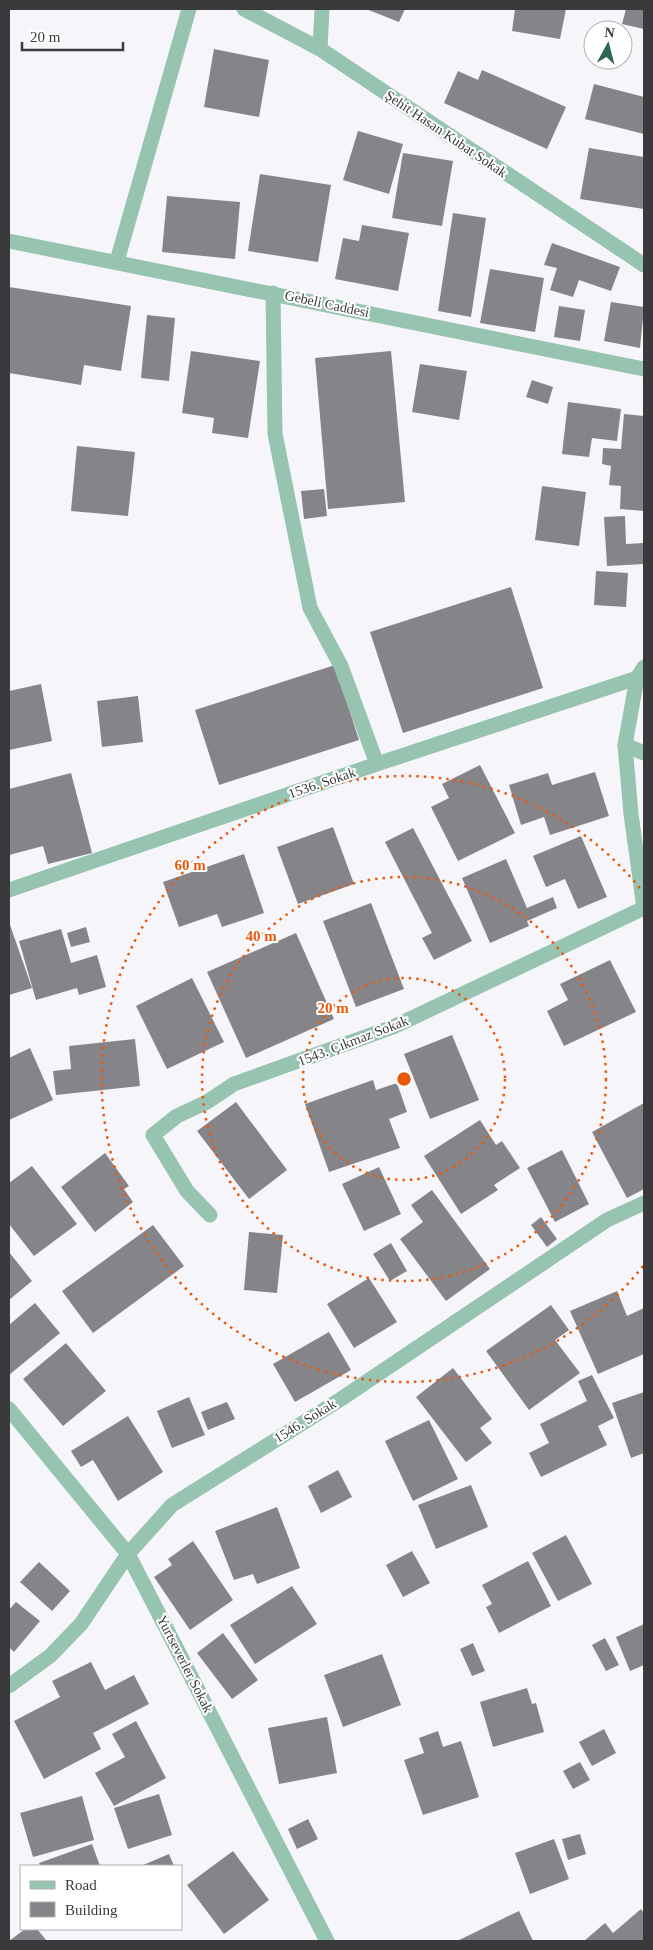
<svg xmlns="http://www.w3.org/2000/svg" width="653" height="1950" font-family="'Times New Roman',serif">
<style>
.building{fill:#858589}
.lines{fill:none;stroke-linecap:round;stroke-linejoin:round}
.minor{stroke:#97c3b1;stroke-width:15}
.tertiary{stroke:#97c3b1;stroke-width:15}
.ring{fill:none;stroke:#e8590c;stroke-width:2.5;stroke-dasharray:2.5 5}
.labels{text-anchor:middle;dominant-baseline:central;stroke-width:4;stroke-linejoin:round;paint-order:stroke}
.street-label{font-size:14px;fill:#3a3a3c;stroke:#fff}
.centre{fill:#e8590c;stroke:#fff;stroke-width:2.5}
.ring-label{font-size:15px;text-anchor:middle;font-weight:bold;fill:#e8590c;stroke:#fff;stroke-width:4;stroke-linejoin:round;paint-order:stroke}
</style>
<rect width="100%" height="100%" fill="#f6f6fa"/>
<path class="building" d="M366,9H405L399,22Z
M515,9H566L560,39L512,31Z
M626,9H644V29L622,24Z
M214,49L269,60L259,117L204,107Z
M482,70L566,107L547,149L444,103L458,71L478,80Z
M594,84L644,97V134L585,119Z
M358,131L403,144L389,194L343,180Z
M589,148L644,157V209L580,199Z
M403,153L453,161L442,226L392,218Z
M260,174L331,185L318,262L248,251Z
M167,196L240,202L235,259L162,252Z
M453,213L486,218L471,317L438,311Z
M362,225L409,233L398,291L335,279L343,238L359,241Z
M552,243L620,267L611,291L579,280L573,297L550,290L557,268L544,265Z
M490,269L544,278L535,332L480,323Z
M9,287L131,306L121,371L84,365L81,385L9,373Z
M611,302L644,307L640,348L604,341Z
M559,306L585,310L580,341L554,337Z
M147,315L175,318L169,381L141,378Z
M191,351L260,361L248,438L212,433L214,418L182,413Z
M391,351L405,502L328,509L315,358Z
M420,364L467,371L459,420L412,412Z
M532,380L553,387L548,404L526,397Z
M568,402L621,409L617,441L592,438L589,457L562,454Z
M624,414L644,416V511L620,509L621,486L609,485L611,466L602,464L603,448L621,449Z
M77,446L135,452L128,516L71,511Z
M542,486L586,492L579,546L535,540Z
M324,489L327,516L304,519L301,491Z
M625,516L626,544L644,543V564L607,566L604,517Z
M596,571L628,573L626,607L594,605Z
M511,587L543,688L403,733L370,632Z
M335,665L359,740L219,785L195,710Z
M41,684L52,741L9,750V691Z
M138,696L143,742L102,747L97,701Z
M480,765L515,833L458,861L431,807L449,798L442,784Z
M595,772L609,816L550,835L544,817L521,825L509,785L548,773L552,785Z
M71,773L92,853L48,864L43,846L9,855V789Z
M333,827L354,884L298,904L277,847Z
M413,828L472,941L434,960L422,938L432,933L385,842Z
M581,836L607,897L578,909L565,879L546,887L533,856Z
M244,854L264,913L222,927L217,914L179,927L163,882Z
M506,859L527,908L553,897L557,908L527,921L529,926L490,943L462,878Z
M371,903L404,989L356,1007L323,921Z
M9,922L32,988L9,995Z
M86,927L90,942L71,947L67,933Z
M61,929L71,963L97,955L106,987L79,995L77,988L36,1000L19,941Z
M296,933L334,1019L246,1058L207,972Z
M610,960L636,1012L564,1046L547,1011L568,1000L560,984Z
M192,978L224,1042L167,1069L136,1006Z
M452,1035L479,1100L430,1119L404,1054Z
M135,1039L140,1086L56,1095L53,1071L71,1069L69,1046Z
M30,1048L53,1100L9,1120V1058Z
M373,1080L376,1090L397,1083L407,1112L389,1119L400,1148L329,1172L305,1104Z
M236,1102L287,1170L249,1199L197,1131Z
M644,1103V1189L627,1198L592,1132Z
M480,1120L496,1145L502,1141L520,1168L494,1185L498,1190L461,1214L424,1156Z
M562,1150L589,1204L555,1222L527,1168Z
M105,1153L129,1186L124,1189L133,1202L95,1232L61,1187Z
M32,1166L77,1224L34,1256L9,1224V1183Z
M379,1167L401,1214L364,1231L342,1184Z
M432,1190L490,1269L446,1301L400,1239L423,1222L411,1205Z
M541,1217L557,1239L547,1247L531,1225Z
M153,1225L184,1266L93,1333L62,1291Z
M249,1232L283,1235L277,1293L244,1290Z
M391,1243L407,1271L390,1281L373,1254Z
M9,1252L32,1281L9,1300Z
M369,1278L397,1322L354,1348L327,1304Z
M617,1291L627,1316L644,1308V1354L598,1374L570,1311Z
M35,1303L60,1333L9,1375V1325Z
M551,1305L569,1330L555,1340L580,1373L529,1410L486,1351Z
M329,1332L351,1370L295,1402L273,1364Z
M66,1343L106,1391L63,1426L23,1379Z
M453,1368L492,1419L480,1428L492,1443L466,1462L416,1397Z
M592,1375L614,1418L598,1426L607,1445L541,1477L529,1453L549,1443L540,1424L587,1401L578,1381Z
M644,1392V1453L631,1458L612,1403Z
M189,1397L205,1435L172,1448L157,1411Z
M227,1402L235,1419L208,1430L201,1412Z
M128,1416L163,1472L118,1501L93,1460L81,1467L71,1451Z
M429,1420L458,1479L413,1501L385,1441Z
M338,1470L352,1497L321,1513L308,1486Z
M471,1485L488,1527L436,1549L418,1505Z
M277,1507L300,1568L257,1584L253,1574L234,1580L215,1531Z
M566,1535L592,1584L558,1601L532,1553Z
M193,1541L233,1600L190,1630L154,1577L172,1565L168,1559Z
M412,1551L430,1583L403,1597L386,1565Z
M528,1561L551,1606L499,1633L486,1607L492,1604L482,1585Z
M39,1562L70,1591L52,1611L20,1582Z
M292,1586L317,1624L255,1664L230,1625Z
M16,1602L40,1621L14,1652L9,1647V1610Z
M644,1624V1665L630,1671L616,1637Z
M223,1633L258,1680L232,1699L197,1653Z
M605,1638L619,1665L606,1671L592,1645Z
M473,1643L485,1671L472,1676L460,1649Z
M382,1654L401,1705L343,1727L324,1675Z
M91,1662L105,1690L134,1675L149,1704L93,1733L101,1749L44,1779L14,1721L60,1697L52,1681Z
M527,1688L532,1704L536,1703L544,1732L493,1747L480,1702Z
M327,1717L337,1773L279,1784L268,1728Z
M136,1721L166,1778L114,1806L95,1773L125,1757L112,1734Z
M604,1729L616,1753L592,1766L579,1742Z
M438,1731L443,1747L461,1741L479,1797L423,1815L404,1760L424,1753L419,1738Z
M580,1762L590,1780L573,1789L563,1771Z
M159,1794L172,1835L128,1849L114,1808Z
M82,1796L94,1840L33,1857L20,1813Z
M308,1819L318,1839L297,1849L288,1829Z
M580,1834L586,1854L568,1860L562,1839Z
M554,1839L569,1879L530,1894L515,1853Z
M92,1844L100,1866H40L39,1863Z
M233,1851L269,1900L224,1934L187,1885Z
M169,1854L174,1866H141Z
M641,1909L644,1913V1941H584L605,1923L613,1933Z
M519,1911L533,1941H457Z
M25,1929H37L47,1941H9Z"/>
<g class="lines">
<path class="minor" d="M320,49L322,9
M9,241L644,369
M117,261L189,9
M273,293L275,434L310,608L341,666L377,764
M625,745L644,753
M9,890L377,764L637,678
M210,1215L187,1191L153,1135L177,1116L207,1102L234,1084L393,1027L644,908
M9,1409L128,1554L327,1941
M9,1686L50,1656L81,1624L128,1554L172,1505L341,1399L607,1220L644,1203"/>
<path class="tertiary" d="M244,9L320,49L644,265
M644,667L637,678L625,745L631,814L644,908"/>
</g>
<g class="ring">
<circle cx="404" cy="1079" r="101"/>
<circle cx="404" cy="1079" r="202"/>
<path d="M643 1266A303 303 0 1 1 643 892"/>
</g>
<g class="labels">
<g class="street-label">
<text transform="translate(446 134) rotate(34)">Şehit Hasan Kubat Sokak</text>
<text transform="translate(327 304) rotate(12)">Gebeli Caddesi</text>
<text transform="translate(322 783) rotate(-19)">1536. Sokak</text>
<text transform="translate(353 1041) rotate(-21)">1543. Çıkmaz Sokak</text>
<text transform="translate(305 1421) rotate(-32)">1546. Sokak</text>
<text transform="translate(185 1664) rotate(63)">Yurtseverler Sokak</text>
</g>
</g>
<circle cx="404" cy="1079" r="8" class="centre"/>
<g class="ring-label">
<text x="190" y="870">60 m</text>
<text x="261" y="941">40 m</text>
<text x="333" y="1013">20 m</text>
</g>
<rect width="653" height="1950" fill="none" stroke="#3a3a3c" stroke-width="20"/>
<rect x="20" y="1865" width="162" height="65" fill="#ffffff" stroke="#b0b0b1"/>
<rect x="30" y="1881" width="25" height="8" fill="#97c3b1" stroke="#b0b0b1"/>
<text x="65" y="1890" font-size="15" fill="#3a3a3c">Road</text>
<rect x="30" y="1902" width="25" height="15" fill="#858589" stroke="#b0b0b1"/>
<text x="65" y="1915" font-size="15" fill="#3a3a3c">Building</text>
<g transform="translate(608 45) rotate(7)"><circle r="24" fill="#ffffff" stroke="#b0b0b1"/>
<path d="M0-4L9 19L0 12L-9 19Z" fill="#2c6853"/>
<text y="-8" font-size="14" font-weight="bold" text-anchor="middle" fill="#3a3a3c">N</text>
</g>
<path d="M22 42v8h101v-8" fill="none" stroke="#3a3a3c" stroke-width="2.5"/>
<text x="30" y="42" font-size="15" fill="#3a3a3c" stroke="#ffffff" stroke-width="4" paint-order="stroke">20 m</text>
</svg>
